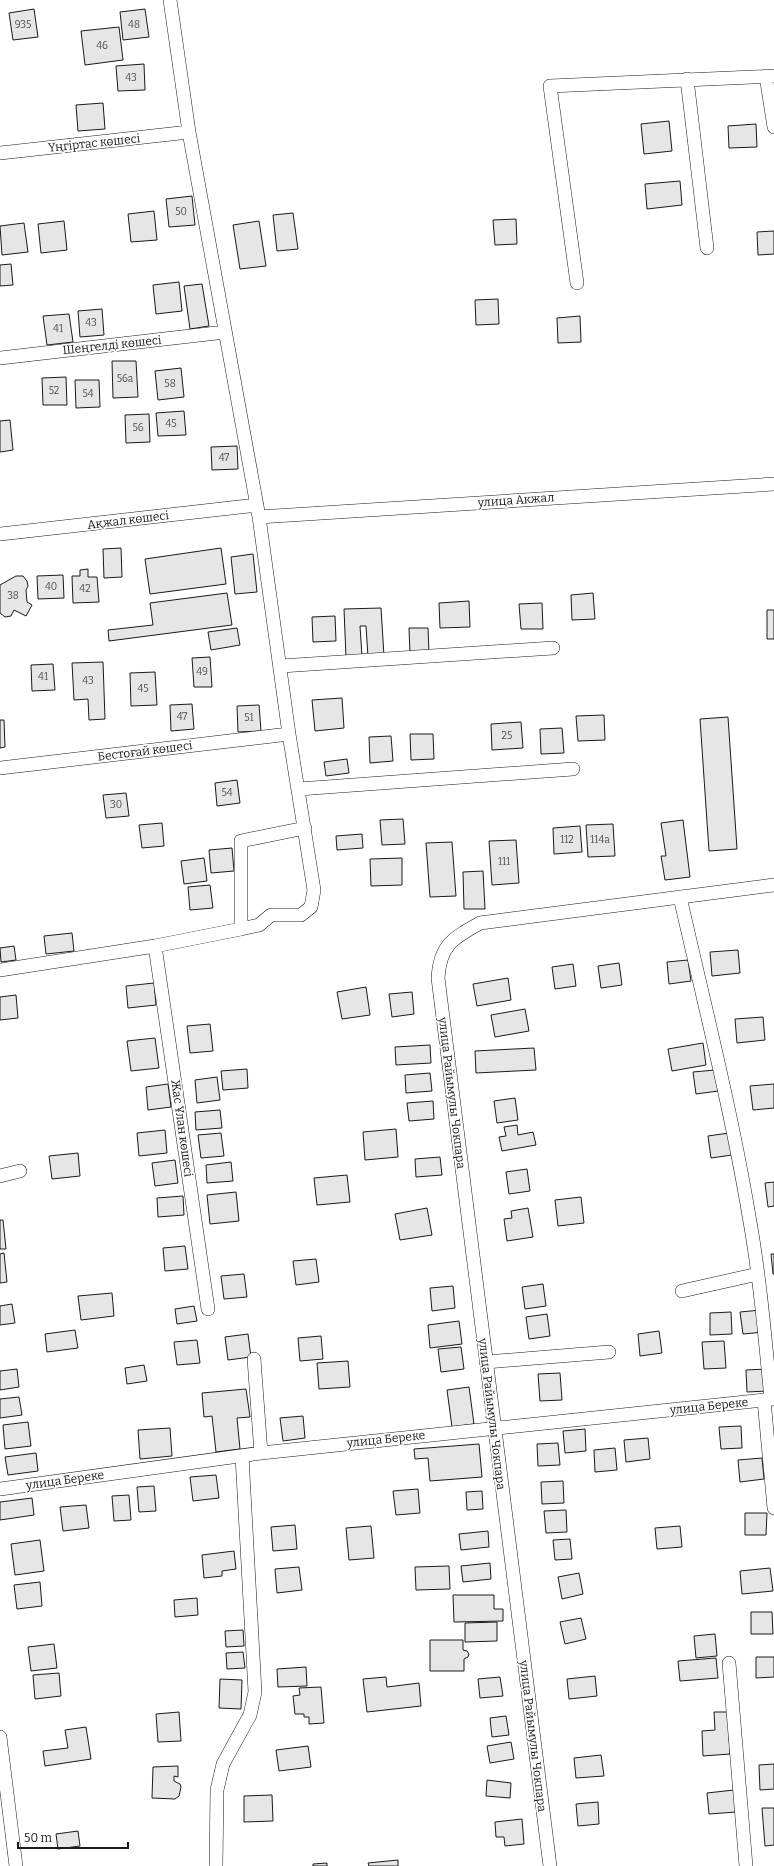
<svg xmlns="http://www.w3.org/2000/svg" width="774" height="1866" font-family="Bitter,serif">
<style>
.building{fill:#e6e6e6;stroke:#1a1a1a}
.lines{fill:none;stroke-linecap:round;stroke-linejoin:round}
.street-casing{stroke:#1a1a1a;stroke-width:14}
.street{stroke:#fff;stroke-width:13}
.labels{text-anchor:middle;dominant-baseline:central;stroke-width:3;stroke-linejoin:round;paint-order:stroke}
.number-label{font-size:10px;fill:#4d4d4d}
.street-label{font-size:12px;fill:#1a1a1a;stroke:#fff}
</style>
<rect width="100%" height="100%" fill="#fff"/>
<path class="building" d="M34,9L38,37L13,40L9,13Z
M145,9L149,37L123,40L120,12Z
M119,27L123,60L85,65L81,31Z
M144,64L145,90L118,91L116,66Z
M103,103L105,129L78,131L76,105Z
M669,121L672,151L644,154L641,124Z
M756,124L757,147L729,148L728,126Z
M680,181L682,205L647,209L645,184Z
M192,196L195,225L169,227L166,199Z
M154,211L157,240L131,242L128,214Z
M293,213L298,249L277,251L273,215Z
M516,219L517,244L495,245L493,220Z
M64,221L67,250L41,253L38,224Z
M259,221L266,266L240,269L233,225Z
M24,223L28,252L2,255L0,226Z
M774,231V254L758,255L757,232Z
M11,264L13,285L0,286V265Z
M179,282L182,311L156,314L153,285Z
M202,284L209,326L190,329L184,286Z
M498,299L499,324L476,325L475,300Z
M102,309L104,335L80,337L78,311Z
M69,314L73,342L47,345L43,316Z
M580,316L581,342L558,343L557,318Z
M112,361H136L138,397L113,398Z
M181,368L184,397L158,400L155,371Z
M66,377L67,405H43L42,378Z
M75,380H99L100,407L76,408Z
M184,411L186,435L158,436L156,413Z
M149,414L150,442L126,443L125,415Z
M10,420L13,450L0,452V421Z
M237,446L238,469L212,470L211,447Z
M121,548L122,577L104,578L103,549Z
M221,548L226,584L150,594L145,559Z
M253,554L257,592L235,594L231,557Z
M88,569V577H97L99,602L73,603L72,576H80V570Z
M63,575L64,598L38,599L37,576Z
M16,576H23L27,581L28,586L26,590L27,602L32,605L26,616L14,610L11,616L5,617L0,613V585Z
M227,593L232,625L109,641L108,630L153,625L150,603Z
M593,593L595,619L572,620L571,595Z
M469,601L470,627L440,628L439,603Z
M542,603L543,629H521L519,604Z
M381,608L384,656L368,657L366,626H360L362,656L346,657L344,609Z
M767,610H774V639H767Z
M335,616L336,641L313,642L312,617Z
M237,628L240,645L211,650L208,632Z
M409,628H428L429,653L410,654Z
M210,657L212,687H194L192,658Z
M103,662L105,719L89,720L88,699L74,700L72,663Z
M53,664L55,690L32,691L31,665Z
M155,672L157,705L131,706L130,673Z
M342,698L344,728L315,731L312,700Z
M192,704L194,729L171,731L170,705Z
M259,705L261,731L238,732L237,706Z
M604,715L605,740L578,741L576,716Z
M728,717L737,849L709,851L700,719Z
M0,720H4L5,747L0,748Z
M521,722L523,748L492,750L491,724Z
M562,728L564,753L541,754L540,729Z
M410,734H433L434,759L411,760Z
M391,736L393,761L370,763L369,737Z
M347,759L349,773L326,776L324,762Z
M237,780L240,803L217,806L215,783Z
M126,793L129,816L106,818L103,795Z
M403,819L405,844L382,845L380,820Z
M683,820L690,877L665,880L661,856H666L661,823Z
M162,823L164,846L142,848L139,825Z
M613,824L615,856L588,857L586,825Z
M580,826L582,852L554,854L553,828Z
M362,834L363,848L337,850L336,836Z
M516,840L519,883L492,885L489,841Z
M452,842L456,896L430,897L426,843Z
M232,848L234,871L211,873L209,850Z
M204,858L207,881L184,884L181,861Z
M402,858V885L371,886L370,859Z
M483,871L485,909H464L463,872Z
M210,885L213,908L190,910L188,887Z
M72,933L74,951L46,954L44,936Z
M14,946L16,960L1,962L0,948Z
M738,950L740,973L712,976L710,952Z
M688,960L691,981L669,984L667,962Z
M619,963L622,985L601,988L598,966Z
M573,964L576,986L555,989L552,967Z
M508,978L511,1000L477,1006L473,984Z
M154,983L156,1005L128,1008L126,986Z
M366,987L370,1015L342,1019L337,992Z
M412,992L414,1014L392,1017L389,994Z
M16,995L18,1018L0,1020V997Z
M525,1009L529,1031L495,1037L491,1015Z
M763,1017L765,1040L737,1043L735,1019Z
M210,1024L213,1051L190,1053L187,1026Z
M155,1038L159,1068L131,1071L127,1041Z
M703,1043L706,1065L672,1071L668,1049Z
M430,1045L431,1063L396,1065L395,1047Z
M534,1048L536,1070L476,1073L475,1051Z
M247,1069L248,1088L223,1090L221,1071Z
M715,1070L718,1091L696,1094L693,1072Z
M430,1073L432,1091L406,1093L405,1075Z
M217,1077L220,1100L197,1103L195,1080Z
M168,1084L171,1107L148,1110L146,1087Z
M774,1084V1108L753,1110L750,1086Z
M515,1098L518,1120L497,1123L494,1101Z
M433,1101L434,1119L409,1121L407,1103Z
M220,1110L222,1128L196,1130L195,1112Z
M517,1125L518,1135L533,1132L536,1145L502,1151L499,1137L506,1136L504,1127Z
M396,1129L398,1157L365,1160L363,1132Z
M165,1130L167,1153L139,1156L137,1133Z
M221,1133L224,1156L201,1158L198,1135Z
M729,1133L732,1155L711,1158L708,1136Z
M78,1153L80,1176L52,1179L49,1156Z
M440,1157L442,1175L416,1177L415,1159Z
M175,1160L178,1183L155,1186L152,1163Z
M231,1162L233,1181L207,1183L206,1165Z
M527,1169L530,1191L509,1194L506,1172Z
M347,1175L350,1202L317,1205L314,1178Z
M774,1182V1206L768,1207L765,1183Z
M236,1192L239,1221L210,1224L207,1195Z
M183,1196L184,1215L158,1217L157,1198Z
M581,1197L584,1223L558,1226L555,1200Z
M427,1208L432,1235L400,1240L395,1214Z
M528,1208L533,1237L507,1241L504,1219L512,1218L511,1211Z
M0,1220H3L6,1249H0Z
M185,1246L188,1269L165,1271L163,1248Z
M4,1253L7,1282L0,1283V1254Z
M771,1254H774V1274H773Z
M316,1259L319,1282L296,1285L293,1261Z
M244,1274L247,1297L224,1299L221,1276Z
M543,1284L546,1306L525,1309L522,1287Z
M453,1286L455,1308L432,1311L430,1288Z
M112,1293L114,1316L81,1320L78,1296Z
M12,1304L15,1323L0,1325V1306Z
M194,1306L197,1321L177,1324L175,1309Z
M761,1310L764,1332L743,1334L740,1312Z
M731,1312L732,1334L710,1335V1313Z
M547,1314L550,1336L529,1339L526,1317Z
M459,1321L462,1344L430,1348L428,1325Z
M75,1330L78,1348L47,1352L45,1334Z
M659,1331L662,1353L640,1356L638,1334Z
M248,1334L251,1357L228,1360L225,1337Z
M321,1336L323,1359L300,1361L298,1338Z
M197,1340L200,1363L177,1365L174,1342Z
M724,1341L726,1368L704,1369L702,1342Z
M461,1347L464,1369L441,1372L438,1349Z
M348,1361L350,1387L319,1389L317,1363Z
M144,1365L147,1381L127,1384L125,1368Z
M17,1369L19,1387L0,1390V1371Z
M767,1369L768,1391L747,1392L746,1370Z
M560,1373L562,1400L540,1401L538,1374Z
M469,1387L474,1424L452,1427L447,1390Z
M246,1389L250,1417L237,1418L240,1449L216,1452L212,1416L204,1417L202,1393Z
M19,1397L22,1415L0,1418V1399Z
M303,1416L305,1438L283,1441L280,1418Z
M28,1422L31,1446L5,1449L3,1425Z
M741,1426L742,1448L721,1449L719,1427Z
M170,1428L172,1456L140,1459L138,1430Z
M585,1429L586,1451L565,1453L563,1431Z
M648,1438L650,1459L626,1462L624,1440Z
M558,1443L560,1465L538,1466L537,1444Z
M479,1444L482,1477L430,1481L428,1458L415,1459L414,1449Z
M615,1448L617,1470L595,1472L594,1450Z
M36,1453L38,1471L8,1475L5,1457Z
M762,1458L764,1479L740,1482L738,1460Z
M216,1475L219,1498L193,1501L190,1477Z
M563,1481L564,1503L542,1504L541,1482Z
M154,1486L156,1511L139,1512L137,1487Z
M418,1489L420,1513L396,1515L393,1491Z
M482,1491L483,1509L467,1510L466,1492Z
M129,1495L131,1520L114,1521L112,1496Z
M32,1498L34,1515L0,1520V1502Z
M86,1505L89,1528L63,1531L60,1507Z
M566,1510L567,1532L546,1533L544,1511Z
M745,1513H767L766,1535H745Z
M295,1525L297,1549L273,1551L271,1527Z
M371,1526L374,1558L349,1560L346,1528Z
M680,1526L682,1547L657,1549L655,1528Z
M488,1531L489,1547L461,1550L459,1534Z
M570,1539L572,1559L555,1560L553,1540Z
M40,1540L44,1571L15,1575L11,1544Z
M234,1551L236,1569L222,1571V1576L204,1578L202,1555Z
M490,1563L491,1579L463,1582L461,1566Z
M449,1566L450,1589L416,1590L415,1567Z
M299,1567L302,1590L277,1593L275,1569Z
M770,1568L773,1591L742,1594L740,1571Z
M579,1573L583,1594L562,1599L558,1577Z
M40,1582L42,1606L17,1609L14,1585Z
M453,1595H494V1609H503V1621L454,1622Z
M197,1598L198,1615L175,1617L174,1600Z
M751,1612H772L773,1634H751Z
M581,1618L586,1639L565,1644L560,1622Z
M497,1622V1641L465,1642V1623Z
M243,1630L244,1646L226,1647L225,1631Z
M715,1634L717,1656L696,1658L694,1636Z
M430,1640H463V1650L467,1651L469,1654L468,1657L464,1659V1671H430Z
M54,1644L57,1668L31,1671L28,1647Z
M243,1652L245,1668L227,1669L226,1653Z
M756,1657H774V1677L756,1678Z
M716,1658L718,1678L680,1681L678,1661Z
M306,1667L307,1686L278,1687L277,1669Z
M59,1673L61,1696L35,1699L33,1675Z
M595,1676L597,1696L569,1699L567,1679Z
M386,1677L387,1687L419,1683L421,1706L367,1712L363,1679Z
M500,1677L503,1696L480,1698L478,1679Z
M220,1679L242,1680L241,1709L219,1708Z
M321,1687L324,1723L309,1724V1717H304V1714H295L293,1696L300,1695L299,1688Z
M179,1712L181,1741L158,1742L156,1714Z
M714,1712H728L730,1754L703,1756L702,1731L715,1730Z
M506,1716L509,1735L492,1737L490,1718Z
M86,1727L91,1759L45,1766L43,1751L68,1748L65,1730Z
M511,1742L514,1759L490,1763L487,1746Z
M308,1746L311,1767L279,1771L276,1750Z
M601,1755L604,1776L576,1778L574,1758Z
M774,1764V1789L760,1790L759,1765Z
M178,1766V1777L174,1776V1781L180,1784L181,1787L179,1796L175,1799L152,1798L153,1767Z
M487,1780L511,1783L510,1798L486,1796Z
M734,1790L736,1812L709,1814L707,1793Z
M272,1795L273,1821L244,1822V1796Z
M598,1802L599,1824L578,1826L576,1804Z
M762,1808H774V1845L765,1846Z
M522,1819L524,1844L505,1846L504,1837H496L495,1822Z
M78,1831L80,1846L58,1849L56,1834Z
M398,1860V1866H369L368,1863Z
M327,1863V1866H313V1864Z"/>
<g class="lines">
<g class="street-casing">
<path id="street" d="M766,76L774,127
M687,79L707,248
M0,153L189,132
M577,283L550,86L774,76
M0,358L225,332
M259,517L774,484
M0,534L257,505
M281,666L553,648
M0,768L289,734
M299,789L573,769
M680,897C704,1003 731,1109 749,1216C760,1277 765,1338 771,1399
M241,929V841L305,828
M155,946L208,1309
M0,970L155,946L241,929L259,925L271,915H301L311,907L314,890L289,734L259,517L189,132L170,0
M0,1176L20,1171
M682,1291L758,1274
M254,1359L261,1453
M486,1362L609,1352
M764,1400L774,1508
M0,1489L261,1453L774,1399
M729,1663L746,1866
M0,1737L16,1866
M216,1866L217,1790L223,1764L250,1715L255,1692L242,1456
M550,1866L438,978C440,945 453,938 480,923L774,885"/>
</g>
<use href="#street" class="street"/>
</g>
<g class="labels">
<g class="number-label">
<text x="23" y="25">935</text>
<text x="134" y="25">48</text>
<text x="102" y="46">46</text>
<text x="131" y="78">43</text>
<text x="181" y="212">50</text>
<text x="91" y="323">43</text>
<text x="58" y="329">41</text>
<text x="125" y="379">56а</text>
<text x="170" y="384">58</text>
<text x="54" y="391">52</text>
<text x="88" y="394">54</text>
<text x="171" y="424">45</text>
<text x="138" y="428">56</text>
<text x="224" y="458">47</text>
<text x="51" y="587">40</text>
<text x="85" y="589">42</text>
<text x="13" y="596">38</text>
<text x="202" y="672">49</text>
<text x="43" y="677">41</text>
<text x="88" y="681">43</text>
<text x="143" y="689">45</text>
<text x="182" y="717">47</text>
<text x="249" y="718">51</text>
<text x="507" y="736">25</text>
<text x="227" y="793">54</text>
<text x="116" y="805">30</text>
<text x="567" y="840">112</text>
<text x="600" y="840">114а</text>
<text x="504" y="862">111</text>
</g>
<g class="street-label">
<text transform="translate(94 143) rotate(-6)">Үңгіртас көшесі</text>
<text transform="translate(112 345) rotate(-6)">Шеңгелді көшесі</text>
<text transform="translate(516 500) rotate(-4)">улица Акжал</text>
<text transform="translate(128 520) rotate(-7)">Ақжал көшесі</text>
<text transform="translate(145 751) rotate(-7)">Бестоғай көшесі</text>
<text transform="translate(452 1093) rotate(83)">улица Райымулы Чокпара</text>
<text transform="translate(182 1128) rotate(82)">Жас Ұлан көшесі</text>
<text transform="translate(709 1406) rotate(-6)">улица Береке</text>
<text transform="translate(492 1414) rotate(83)">улица Райымулы Чокпара</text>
<text transform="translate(386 1439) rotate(-6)">улица Береке</text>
<text transform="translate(65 1480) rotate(-8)">улица Береке</text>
<text transform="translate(533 1736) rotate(83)">улица Райымулы Чокпара</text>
</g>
</g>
<path d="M18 1842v6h110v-6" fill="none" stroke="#1a1a1a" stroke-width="2"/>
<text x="24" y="1842" font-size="12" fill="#1a1a1a" stroke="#ffffff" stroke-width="3" paint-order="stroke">50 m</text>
</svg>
